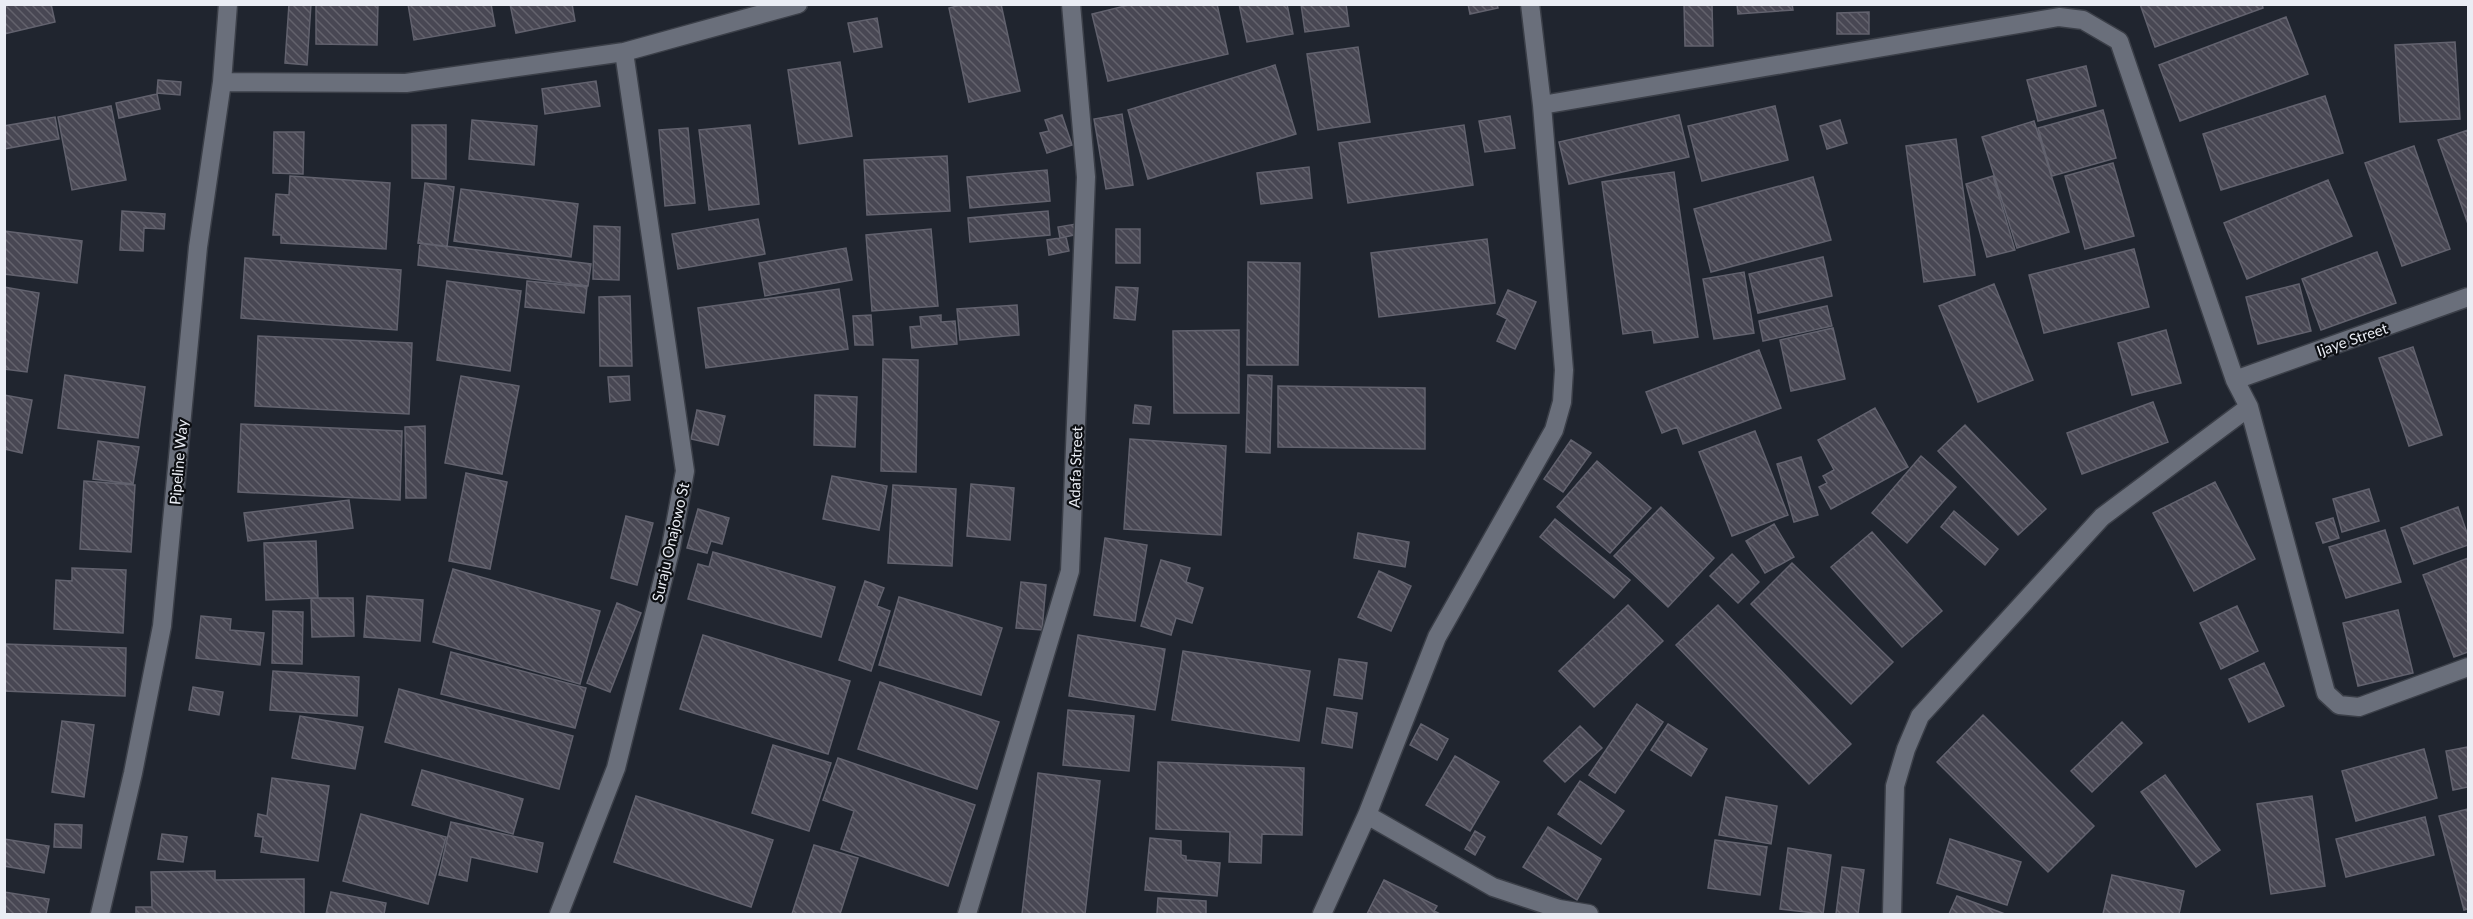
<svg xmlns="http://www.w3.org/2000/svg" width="2473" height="919" font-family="Lato,sans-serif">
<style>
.building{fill:url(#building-back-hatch);stroke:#62626e;stroke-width:1.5}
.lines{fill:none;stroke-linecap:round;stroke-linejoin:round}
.street-casing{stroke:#3b3f48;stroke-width:21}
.street{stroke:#6a6f7b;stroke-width:18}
.labels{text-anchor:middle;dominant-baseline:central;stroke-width:4.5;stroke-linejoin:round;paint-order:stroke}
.street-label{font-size:15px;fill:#eaedf4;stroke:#0c0e12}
</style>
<defs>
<pattern id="building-back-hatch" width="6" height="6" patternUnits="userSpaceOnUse" patternTransform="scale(1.5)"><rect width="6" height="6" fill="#484753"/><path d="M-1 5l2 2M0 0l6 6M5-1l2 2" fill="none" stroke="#63626c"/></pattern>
</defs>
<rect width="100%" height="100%" fill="#20252f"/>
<path class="building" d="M4,4H51L55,22L4,34Z
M289,4H311L307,65L285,63Z
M316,4H378L377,45L316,44Z
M408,4H491L495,26L414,40Z
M510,4H572L575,21L516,33Z
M965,4H1001L1020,91L969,102L949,8Z
M1133,4H1217L1228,54L1108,81L1092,14Z
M1239,4H1287L1293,34L1247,42Z
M1301,4H1346L1349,26L1305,32Z
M1468,4H1497L1498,8L1470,14Z
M1684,4H1712L1713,46H1685Z
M1737,4H1792L1793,10L1738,14Z
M2140,4H2262L2263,8L2155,47Z
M1869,12V34H1837V13Z
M2286,17L2308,74L2180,121L2159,65Z
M877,18L882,47L854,52L848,23Z
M2455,42L2460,119L2400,122L2395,45Z
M1358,47L1370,122L1318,130L1307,54Z
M840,62L852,136L799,144L788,70Z
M1275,65L1296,134L1148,179L1128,110Z
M2086,66L2096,106L2038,121L2027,80Z
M158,80L181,82L180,95L157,93Z
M596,81L600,106L545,114L542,89Z
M157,94L160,109L119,118L116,103Z
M2325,96L2343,153L2221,190L2203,134Z
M111,106L126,180L72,190L58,117Z
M1775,106L1788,160L1702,181L1688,126Z
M2103,110L2116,158L2052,176L2038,128Z
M1122,114L1133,185L1106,189L1094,119Z
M1062,115L1072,145L1047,153L1040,133L1049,131L1045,120Z
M1679,115L1689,157L1569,184L1559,142Z
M1510,116L1515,148L1485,152L1479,121Z
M55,117L59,139L4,149V126Z
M472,120L537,126L534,165L469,159Z
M1840,120L1847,143L1827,149L1820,126Z
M2034,121L2069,232L2017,248L1982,137Z
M412,125H446V179L412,178Z
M750,125L759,204L709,210L699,130Z
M1464,125L1473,185L1348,203L1339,143Z
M688,128L695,203L665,206L659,130Z
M2468,130V224L2438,140Z
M274,132H304L303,174L273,173Z
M1956,139L1975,275L1924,282L1906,146Z
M2414,146L2450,249L2402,266L2365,163Z
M947,156L950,211L867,215L864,160Z
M2113,163L2134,236L2085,249L2065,176Z
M1309,167L1312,198L1261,204L1257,173Z
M1047,170L1050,201L970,208L967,177Z
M1674,172L1698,337L1654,343L1652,330L1623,334L1602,182Z
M290,176L390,183L386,249L281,243V235H273L276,194L289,195Z
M1993,176L2015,250L1987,257L1966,184Z
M1813,177L1831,240L1711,272L1694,209Z
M2328,180L2352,236L2247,279L2224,223Z
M425,183L454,187L447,247L418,243Z
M461,189L578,204L571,257L454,241Z
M122,211L165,214L164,229L144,228L143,251L120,250Z
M1048,211L1050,235L970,242L968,218Z
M758,219L765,254L678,269L672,234Z
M1076,224L1079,234L1060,238L1058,227Z
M594,226L620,227L619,280L593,279Z
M931,229L938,306L872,311L866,235Z
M1116,229H1140V263H1116Z
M4,231L82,241L77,283L4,274Z
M1066,237L1069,251L1049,255L1047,240Z
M1487,239L1495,303L1379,317L1371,253Z
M420,243L591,264L588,286L418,265Z
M846,248L852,280L765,296L759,263Z
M2134,249L2149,307L2044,333L2029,275Z
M2377,252L2396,303L2321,330L2302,279Z
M1823,257L1832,296L1758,313L1749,274Z
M245,258L401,270L397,330L241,318Z
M1248,262L1300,263L1298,365H1247Z
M1744,272L1754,333L1714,339L1703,279Z
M447,281L521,291L510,371L437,360Z
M527,281L587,287L584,313L525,307Z
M1994,284L2033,380L1978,402L1939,306Z
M2299,284L2311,331L2258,344L2246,297Z
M4,287L39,293L27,372L4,369Z
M1116,287L1138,288L1135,320L1114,318Z
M839,289L848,349L706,368L698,308Z
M1508,290L1536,302L1515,349L1497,341L1507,319L1497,314Z
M630,296L632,366H600L599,297Z
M1017,305L1019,335L960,340L957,309Z
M1827,306L1832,326L1763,341L1759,321Z
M871,315L873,345H855L853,316Z
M941,315V322L955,321L957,344L912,348L910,327L921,326L920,317Z
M1833,328L1845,379L1791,391L1780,340Z
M1239,330V413H1174L1173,331Z
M2166,330L2181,383L2132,395L2118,343Z
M258,336L412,343L409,414L255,406Z
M2413,347L2442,435L2409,446L2379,358Z
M1759,350L1781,408L1683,444L1677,427L1662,433L1646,392Z
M883,359L918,360L916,472L881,471Z
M65,375L145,387L138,438L58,428Z
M1248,375L1272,376L1270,453L1246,452Z
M461,376L519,386L502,474L445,463Z
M629,376L630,400L610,402L608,377Z
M1278,386L1425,388V449L1278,447Z
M4,395L32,400L22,453L4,449Z
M815,395L857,397L855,447L814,445Z
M2153,402L2168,442L2082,474L2067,433Z
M1135,405L1151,407L1149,424L1133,423Z
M1875,408L1908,467L1831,509L1819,487L1827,483L1823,476L1834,470L1818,440Z
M697,410L725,416L718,445L691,439Z
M241,424L402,431L400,500L238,492Z
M1965,425L2046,509L2018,535L1938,451Z
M425,426L426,498H406L405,427Z
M1755,431L1788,515L1732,536L1699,452Z
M1130,439L1226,446L1221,535L1124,529Z
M1571,440L1591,453L1563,492L1544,479Z
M98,441L139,447L133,484L93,479Z
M1921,456L1956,487L1907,543L1872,513Z
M1801,457L1818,515L1794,522L1777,464Z
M1597,461L1651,508L1610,553L1557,507Z
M466,473L507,482L490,569L449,561Z
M832,476L887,486L879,530L823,519Z
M84,481L135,485L131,552L80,549Z
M2215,482L2255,559L2194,591L2153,513Z
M971,484L1014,488L1010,540L967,536Z
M893,485L956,489L952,566L888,563Z
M2369,489L2379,521L2342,532L2333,499Z
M349,500L353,528L248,541L244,513Z
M1661,507L1714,558L1668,607L1614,556Z
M2458,507L2468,536V545L2414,564L2401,528Z
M698,509L729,518L722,544L711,541L707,553L687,548Z
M1954,511L1998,549L1985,565L1941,527Z
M626,516L653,523L637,585L611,578Z
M2333,518L2339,538L2323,543L2316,523Z
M1555,519L1630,580L1614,598L1540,537Z
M1774,524L1794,557L1765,573L1746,541Z
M2385,530L2401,582L2346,598L2329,547Z
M1872,532L1942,611L1902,647L1831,567Z
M1358,533L1409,542L1405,567L1354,558Z
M1105,538L1147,545L1135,621L1094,615Z
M316,541L318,598L266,600L264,543Z
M713,552L835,587L821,637L688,599L698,564L709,567Z
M1732,554L1759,582L1738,603L1710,576Z
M2468,558V652L2454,657L2423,575Z
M1161,560L1190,568L1186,582L1203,588L1192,623L1176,618L1171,635L1141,626Z
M1792,563L1893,662L1851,704L1751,604Z
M72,568L126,570L123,633L54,629L56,580L72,581Z
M453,569L600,611L580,684L433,642Z
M1379,571L1411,586L1391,631L1358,617Z
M865,581L884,588L877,606L890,611L871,671L839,660Z
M1021,582L1046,585L1042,630L1016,628Z
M367,596L423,600L420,641L364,637Z
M899,597L1002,628L981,695L879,665Z
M311,598H353L354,636L312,637Z
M617,603L641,613L610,692L587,683Z
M1628,605L1663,641L1594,707L1559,671Z
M1718,605L1851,744L1809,784L1676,645Z
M2237,606L2258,651L2221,669L2200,623Z
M2398,610L2413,673L2358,686L2343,623Z
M273,611L303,612L302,664L272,663Z
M201,616L231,619L230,630L264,633L260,665L196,658Z
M703,635L850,681L828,754L680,709Z
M1078,635L1165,649L1155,710L1069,696Z
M4,644L126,648L125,696L4,691Z
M1183,651L1310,671L1299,741L1172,720Z
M451,652L586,688L575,728L441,694Z
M1339,659L1367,663L1362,699L1334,695Z
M2264,663L2284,706L2249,722L2229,679Z
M273,671L359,677L357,716L270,710Z
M880,682L999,722L977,789L858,749Z
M193,687L223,692L219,715L189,710Z
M399,689L573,736L559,789L385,742Z
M1637,704L1663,722L1615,793L1589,775Z
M1327,708L1357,713L1352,748L1322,743Z
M1068,710L1134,716L1129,771L1063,765Z
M1983,715L2094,826L2048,872L1937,762Z
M300,716L363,727L355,769L292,758Z
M62,721L94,725L84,797L52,792Z
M2122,722L2142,743L2092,792L2071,771Z
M1421,724L1448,739L1437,760L1410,745Z
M1668,724L1707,749L1691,776L1651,750Z
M1580,726L1602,748L1565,782L1544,761Z
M773,745L831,763L809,831L752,813Z
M2468,747V787L2453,790L2446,751Z
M2424,749L2437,798L2356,821L2342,771Z
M1455,756L1499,782L1470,831L1426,805Z
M838,758L975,805L948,886L841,849L854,811L823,800Z
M1158,762L1304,768L1302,835L1262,834L1261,863L1229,862L1230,832L1156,829Z
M422,770L523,799L513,834L412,805Z
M1038,773L1100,781L1085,914H1022Z
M2165,775L2220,850L2196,867L2141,792Z
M272,778L329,786L318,861L261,852L263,837L255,836L258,814L267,816Z
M1580,781L1624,811L1601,844L1558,814Z
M636,796L773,840L751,907L614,862Z
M2312,796L2325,886L2271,894L2257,804Z
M1726,797L1777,806L1771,844L1719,835Z
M2468,809V909L2464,910L2439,816Z
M361,814L446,837L428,904L343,881Z
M2425,817L2434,855L2346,877L2336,839Z
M451,822L543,843L537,872L471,857L467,881L439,875Z
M55,824L82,825L81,848L54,847Z
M1548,827L1601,859L1577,900L1523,867Z
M1475,831L1485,837L1475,855L1465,849Z
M162,834L187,837L183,862L158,859Z
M1150,838L1181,841V855L1186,856V860L1220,863L1217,896L1145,890Z
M4,839L49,846L44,873L4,866Z
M1950,839L2021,862L2007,905L1937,883Z
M1715,840L1767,847L1760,895L1708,888Z
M814,845L858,858L840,914H792Z
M1788,848L1831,855L1823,914L1780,909Z
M1842,867L1864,870L1858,914H1836Z
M215,871V880L304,879V914H136V907H152L151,872Z
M2112,875L2184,891L2179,914H2103Z
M1384,880L1437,906L1434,911L1440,914H1367Z
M4,892L49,899L46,914H4Z
M331,892L386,903L384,914H326Z
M1957,896L2005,914H1949Z
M1158,898L1206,901V914H1157Z"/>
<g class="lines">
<g class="street-casing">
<path id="street" d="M222,82L406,83L624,52L798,4
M1542,105L2059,17L2083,20L2119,41L2235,380L2249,407L2326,693L2339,705L2359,707L2468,667
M2235,380L2468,297
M1367,815L1493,887L1559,909L1589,914
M100,914L133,773L162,626L198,247L222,82L228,4
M559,914L616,768L671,547L685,471L624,52
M967,914L1070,571L1086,177L1071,4
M1322,914L1367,815L1437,637L1554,430L1562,402L1564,370L1542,105L1530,4
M1892,914L1895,786L1906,749L1920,716L2102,517L2249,407"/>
</g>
<use href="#street" class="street"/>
</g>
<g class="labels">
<g class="street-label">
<text transform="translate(2352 339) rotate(-19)">Ijaye Street</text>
<text transform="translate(178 462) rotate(-85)">Pipeline Way</text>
<text transform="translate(1075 467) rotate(-88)">Adafa Street</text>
<text transform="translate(670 542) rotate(-77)">Suraju Onajowo St</text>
</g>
</g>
<rect width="2473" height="919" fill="none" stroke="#eaedf4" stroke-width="12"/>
</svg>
